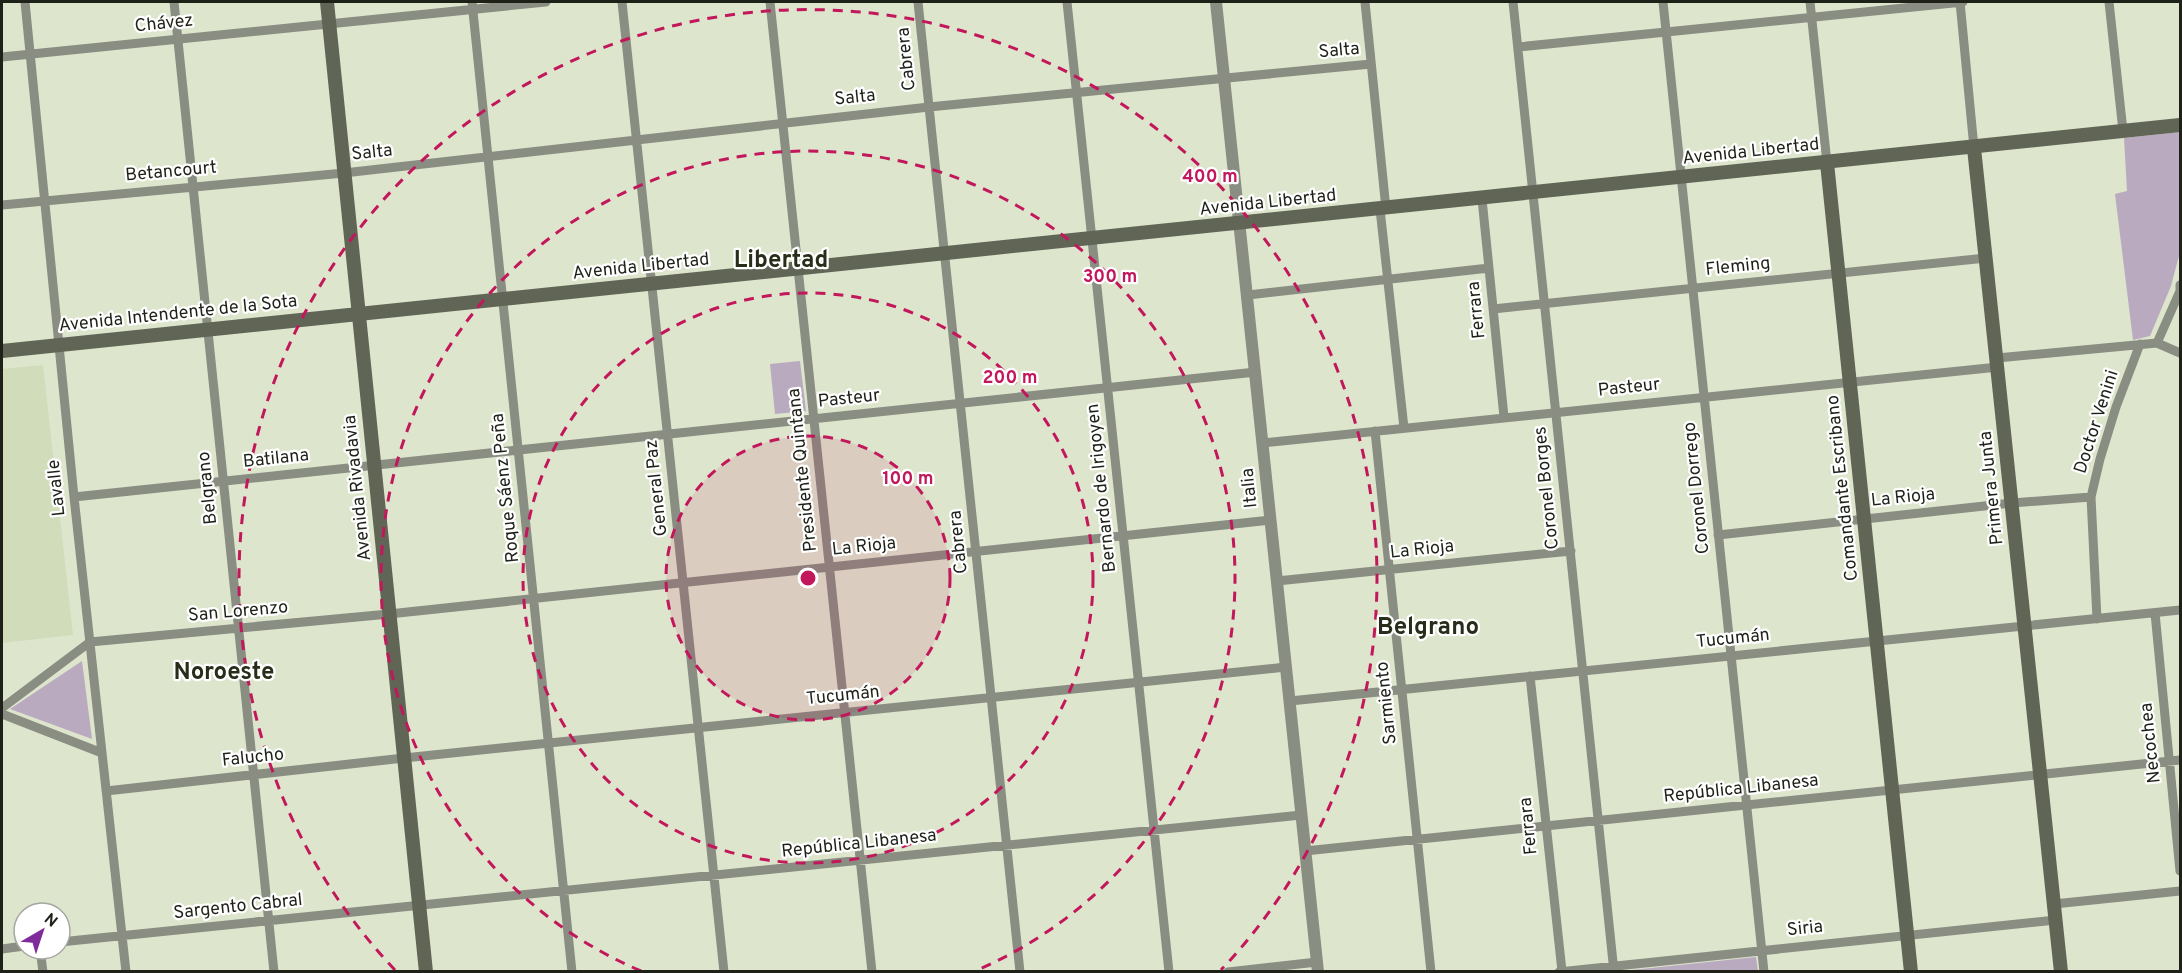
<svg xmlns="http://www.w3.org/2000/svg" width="2182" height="973" font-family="Overpass,sans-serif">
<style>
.built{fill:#d1dcbb}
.green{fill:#baaac0}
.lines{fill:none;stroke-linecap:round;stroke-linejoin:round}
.minor{stroke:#898d82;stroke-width:9}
.tertiary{stroke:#898d82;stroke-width:12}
.secondary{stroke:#606556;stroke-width:14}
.ring{fill:none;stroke:#c2185b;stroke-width:3;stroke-dasharray:10 8}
.labels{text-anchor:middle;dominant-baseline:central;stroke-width:4.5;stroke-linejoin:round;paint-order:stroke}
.street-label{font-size:18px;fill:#1e2118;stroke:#fff}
.district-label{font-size:24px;font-weight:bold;fill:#272d19;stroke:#fff}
.centre{fill:#c2185b;stroke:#fff;stroke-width:3}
.ring-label{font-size:18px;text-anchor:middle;font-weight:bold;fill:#c2185b;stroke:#fff;stroke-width:4.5;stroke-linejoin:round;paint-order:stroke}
</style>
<rect width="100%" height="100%" fill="#dde5cc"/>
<path class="built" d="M43,365L73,635L2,643V369Z"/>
<path class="green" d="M2180,132V252L2171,286L2150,336L2133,340L2115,194L2127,191L2124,138Z
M800,361L806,411L775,414L770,364Z
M82,661L92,739L10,709Z
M1756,957L1758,971H1622Z"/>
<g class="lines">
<path class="minor" d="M25,2L74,497L126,972
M174,2L274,972
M472,2L572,972
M622,2L724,972
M770,2L872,972
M918,2L1020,972
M1067,2L1169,972
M1365,2L1386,209
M1513,2L1614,972
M1663,2L1764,972
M1810,2L1827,163
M1960,2L1974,148
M2109,2L2123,131
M1518,47L1963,2
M2,57L546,2
M1482,199L1504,417
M2,205L344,173L929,107L1371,64
M1380,209L1404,428
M1248,295L1489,268
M1493,309L1986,258
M2157,343L2180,291V285
M1997,358L2157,343L2180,353
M1375,431L1431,972
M1263,443L1998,367
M74,497L1256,372
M1718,535L2012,503L2091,497
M1277,581L1571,551
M2155,613L2180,871
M2097,619L2091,497L2100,459L2116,407L2140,344
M1530,676L1562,971
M1290,701L2180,610
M2,708L90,642L389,614L1271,520
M2,714L102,753
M106,791L404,758L1286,667
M1305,851L2180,760
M2054,904L2180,891
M60,942L1301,815
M2,949L24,946
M40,949L43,972
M1228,972L1317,962
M1559,972L2056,920"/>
<path class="tertiary" d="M1216,2L1318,972"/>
<path class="secondary" d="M327,2L426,972
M1974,148L2061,972
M1827,163L1911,972
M2,351L2180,125"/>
</g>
<circle cx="808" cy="578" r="142" fill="#c2185b" fill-opacity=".12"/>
<g class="ring">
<circle cx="808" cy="578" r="142"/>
<circle cx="808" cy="578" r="285"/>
<path d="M641 971A427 427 0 1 1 975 971"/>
<path d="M395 970A569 569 0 1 1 1221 970"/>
</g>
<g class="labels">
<g class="street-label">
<text transform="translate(164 24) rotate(-6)">Chávez</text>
<text transform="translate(1339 51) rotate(-5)">Salta</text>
<text transform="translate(907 59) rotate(-96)">Cabrera</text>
<text transform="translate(855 98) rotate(-6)">Salta</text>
<text transform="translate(1751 152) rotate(-6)">Avenida Libertad</text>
<text transform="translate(372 153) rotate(-6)">Salta</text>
<text transform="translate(171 172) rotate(-5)">Betancourt</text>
<text transform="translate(1268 203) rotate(-6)">Avenida Libertad</text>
<text transform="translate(641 267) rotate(-6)">Avenida Libertad</text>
<text transform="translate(1738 267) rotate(-6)">Fleming</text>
<text transform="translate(1477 310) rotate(-96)">Ferrara</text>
<text transform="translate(178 314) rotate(-6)">Avenida Intendente de la Sota</text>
<text transform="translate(1629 388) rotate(-6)">Pasteur</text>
<text transform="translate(849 399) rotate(-6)">Pasteur</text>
<text transform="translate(2097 422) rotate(-72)">Doctor Venini</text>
<text transform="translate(276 459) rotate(-6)">Batilana</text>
<text transform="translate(803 470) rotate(-96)">Presidente Quintana</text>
<text transform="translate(57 488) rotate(-96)">Lavalle</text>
<text transform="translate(208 488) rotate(-96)">Belgrano</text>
<text transform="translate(358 488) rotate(-96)">Avenida Rivadavia</text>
<text transform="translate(506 488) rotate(-96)">Roque Sáenz Peña</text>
<text transform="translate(657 488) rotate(-96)">General Paz</text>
<text transform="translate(1102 488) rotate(-96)">Bernardo de Irigoyen</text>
<text transform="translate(1250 488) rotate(-96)">Italia</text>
<text transform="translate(1547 488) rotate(-96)">Coronel Borges</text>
<text transform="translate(1697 488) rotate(-96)">Coronel Dorrego</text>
<text transform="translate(1843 488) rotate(-96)">Comandante Escribano</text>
<text transform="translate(1992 488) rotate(-96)">Primera Junta</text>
<text transform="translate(1903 498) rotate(-6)">La Rioja</text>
<text transform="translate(959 542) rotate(-96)">Cabrera</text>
<text transform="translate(864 547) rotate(-6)">La Rioja</text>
<text transform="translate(1422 550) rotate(-6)">La Rioja</text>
<text transform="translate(238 612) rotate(-5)">San Lorenzo</text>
<text transform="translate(1733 639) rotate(-6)">Tucumán</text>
<text transform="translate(843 696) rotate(-6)">Tucumán</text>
<text transform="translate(1387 703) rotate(-96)">Sarmiento</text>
<text transform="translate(2151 743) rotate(-96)">Necochea</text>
<text transform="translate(253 758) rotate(-6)">Falucho</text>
<text transform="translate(1741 789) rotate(-6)">República Libanesa</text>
<text transform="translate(1529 826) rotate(-96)">Ferrara</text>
<text transform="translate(859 844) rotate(-6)">República Libanesa</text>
<text transform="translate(238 907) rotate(-6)">Sargento Cabral</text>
<text transform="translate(1805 929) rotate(-6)">Siria</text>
</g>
<g class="district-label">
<text x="781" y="261">Libertad</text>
<text x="1428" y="628">Belgrano</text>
<text x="224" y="673">Noroeste</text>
</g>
</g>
<circle cx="808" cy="578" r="9" class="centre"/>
<g class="ring-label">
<text x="1210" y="182">400 m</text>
<text x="1110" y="282">300 m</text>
<text x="1010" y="383">200 m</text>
<text x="908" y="484">100 m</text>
</g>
<rect width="2182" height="973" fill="none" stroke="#1e2118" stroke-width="6"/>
<g transform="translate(42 931) rotate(39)"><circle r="28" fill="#ffffff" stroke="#a5a6a3" stroke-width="1.5"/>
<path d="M0-4.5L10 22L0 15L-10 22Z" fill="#802b9a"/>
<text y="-9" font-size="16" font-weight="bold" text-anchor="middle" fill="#1e2118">N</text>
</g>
</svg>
